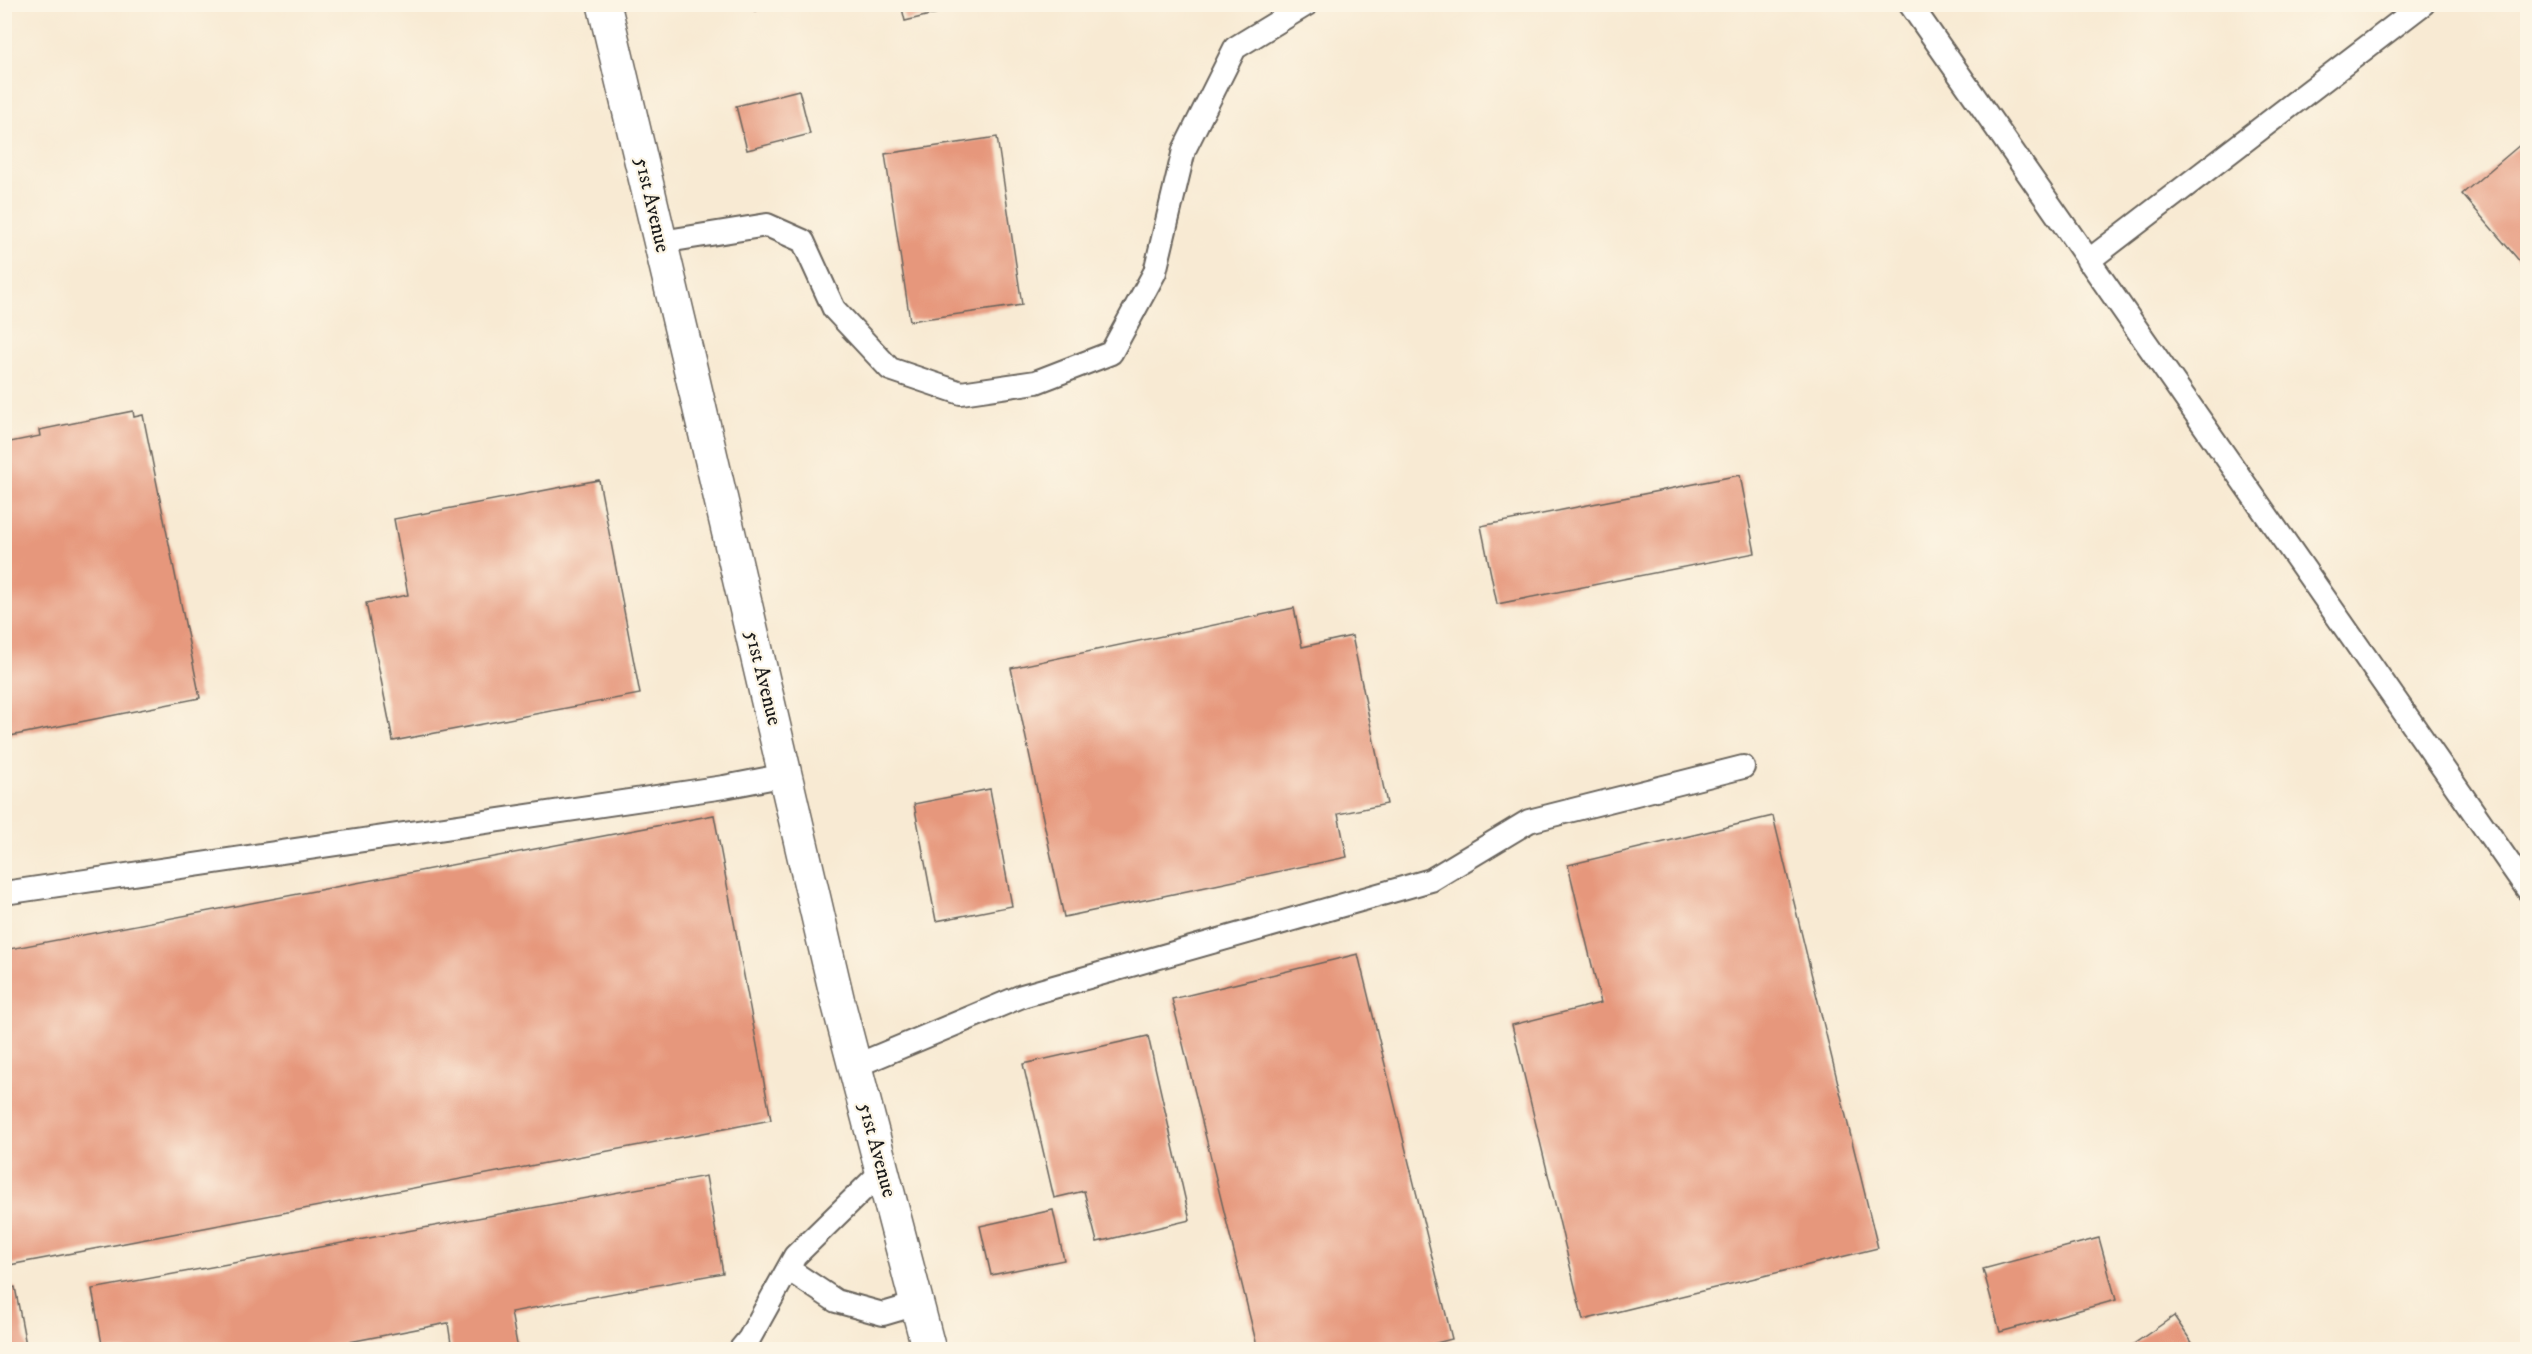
<svg xmlns="http://www.w3.org/2000/svg" width="2532" height="1354" font-family="'IM FELL DW Pica',serif">
<style>
.building{fill:#e6977c}
.lines{fill:none;stroke-linecap:round;stroke-linejoin:round}
.lane-casing{stroke:#69645c;stroke-width:26}
.street-casing{stroke:#69645c;stroke-width:36}
.lane{stroke:#fff;stroke-width:22}
.street{stroke:#fff;stroke-width:33}
.labels{text-anchor:middle;dominant-baseline:central;stroke-width:4.5;stroke-linejoin:round;paint-order:stroke}
.street-label{font-size:21px;fill:#1c1c1c;stroke:#fcf5e5}
</style>
<rect width="100%" height="100%" fill="#fcf5e5"/>
<filter id="ink" filterUnits="userSpaceOnUse"><feTurbulence type="fractalNoise" baseFrequency=".0167" numOctaves="2"/><feDisplacementMap in="SourceGraphic" scale="12" xChannelSelector="R" yChannelSelector="G"/><feConvolveMatrix kernelMatrix="1 2 1 2 8 2 1 2 1" color-interpolation-filters="sRGB"/></filter>
<filter id="wash" filterUnits="userSpaceOnUse"><feTurbulence type="fractalNoise" baseFrequency=".008" numOctaves="4" result="noise"/><feDisplacementMap in="SourceGraphic" scale="24" xChannelSelector="R" yChannelSelector="G"/><feGaussianBlur stdDeviation="1.35" result="paint"/><feColorMatrix in="noise" values="0 0 0 0 0 0 0 0 0 0 0 0 0 0 0 0 0 1.4 0 .05"/><feComposite in="paint" operator="in"/></filter>
<g filter="url(#wash)">
<rect width="100%" height="100%" fill="#f8ead3"/>
<g id="blocks">
<path class="building" d="M753,4H778V5L755,11Z
M901,4H971V5L905,21Z
M799,90L810,134L747,150L736,106Z
M997,137L1022,305L910,321L885,154Z
M2528,138V271L2462,194Z
M133,411L134,417L143,415L200,698L5,737V443L40,436L39,430Z
M1740,475L1755,553L1497,604L1481,526Z
M599,480L640,694L393,741L366,603L408,595L394,519Z
M1294,608L1302,647L1352,636L1387,804L1338,814L1347,857L1064,917L1011,668Z
M990,789L1012,906L936,921L914,804Z
M714,815L771,1120L4,1266V950Z
M1773,816L1878,1248L1583,1320L1512,1025L1601,1003L1568,865Z
M1358,954L1452,1339L1409,1350H1258L1172,999Z
M1148,1036L1190,1220L1097,1242L1084,1191L1054,1198L1023,1064Z
M706,1176L723,1273L511,1312L518,1350H452L448,1323L308,1350H103L92,1289Z
M1053,1210L1064,1260L991,1275L980,1226Z
M2099,1238L2116,1300L2000,1332L1983,1269Z
M15,1287L27,1350H4V1289Z
M2174,1316L2197,1350H2125Z"/>
</g>
</g>
<g filter="url(#ink)">
<use href="#blocks" fill-opacity="0" stroke="#69645c" stroke-width="1.5"/>
<g class="lines">
<g class="lane-casing">
<path id="lane" d="M1910,4L2528,890
M661,242L767,225L803,241L834,309L890,369L961,393L1036,382L1111,353L1155,272L1184,150L1235,48L1307,4
M2088,261L2423,4
M4,893L724,787L786,775
M855,1066L1022,996L1431,880L1529,821L1743,767
M788,1269L836,1301L883,1314L917,1304
M740,1350L749,1339L795,1256L882,1171"/>
</g>
<g class="street-casing">
<path id="street" d="M604,4L690,367L838,1002L929,1350"/>
</g>
<use href="#lane" class="lane"/>
<use href="#street" class="street"/>
</g>
</g>
<g class="labels">
<g class="street-label">
<text transform="translate(652 205) rotate(77)">51st Avenue</text>
<text transform="translate(763 678) rotate(76)">51st Avenue</text>
<text transform="translate(877 1150) rotate(75)">51st Avenue</text>
</g>
</g>
<rect width="2532" height="1354" fill="none" stroke="#fcf5e5" stroke-width="24"/>
</svg>
